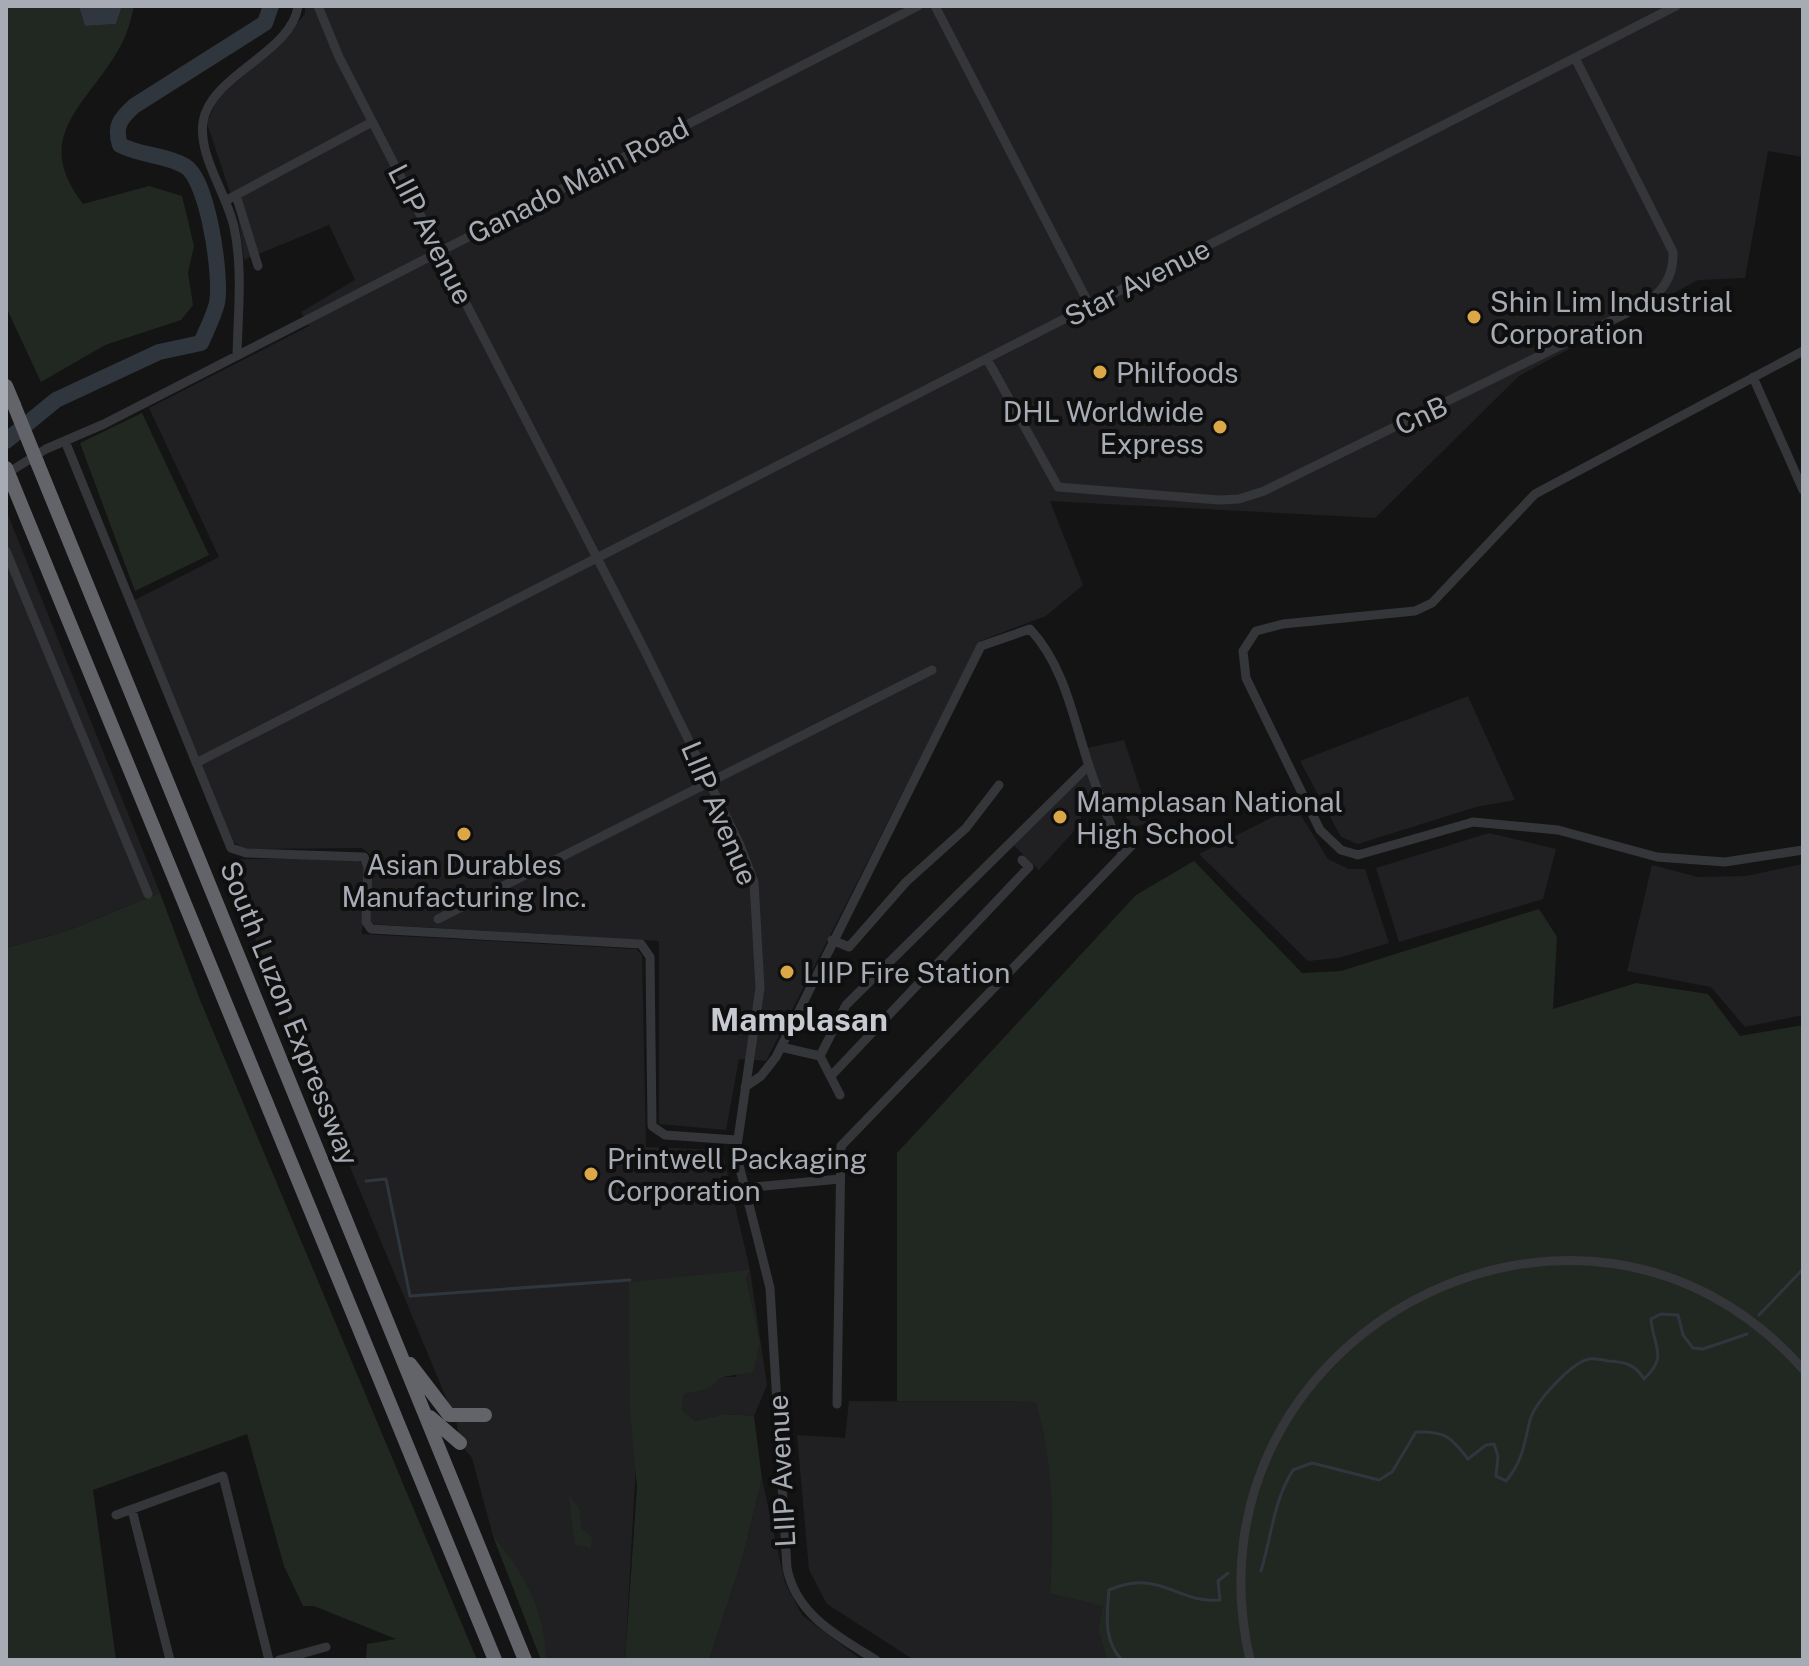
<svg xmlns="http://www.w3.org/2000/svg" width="1809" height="1666" font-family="'Public Sans',sans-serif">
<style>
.built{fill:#202022}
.green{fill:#212821}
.water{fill:#2f363d}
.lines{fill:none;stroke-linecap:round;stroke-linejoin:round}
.stream{stroke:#2f363d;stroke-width:3}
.river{stroke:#2f363d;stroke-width:16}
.minor{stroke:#35363a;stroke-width:9}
.highway{stroke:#62646a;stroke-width:14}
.highway-bridge{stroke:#62646a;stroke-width:14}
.poi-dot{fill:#dba747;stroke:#0f0f10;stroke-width:3}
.labels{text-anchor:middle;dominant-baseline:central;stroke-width:8;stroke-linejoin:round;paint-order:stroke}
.street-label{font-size:28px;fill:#a7abb4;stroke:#0f0f10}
.poi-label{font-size:28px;fill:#a7abb4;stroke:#0f0f10;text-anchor:start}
.quarter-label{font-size:32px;font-weight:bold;fill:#c8cad1;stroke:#0f0f10}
</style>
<rect width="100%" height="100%" fill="#141415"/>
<path class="built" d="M305,6H1803V157L1768,151L1745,278L1698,280L1519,376L1375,518L1050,501L1083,585L1046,616L980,641L766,1061L739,1059L726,1130L659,1124V941L370,924L372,856L362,848L245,849L231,841L133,601L219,557L149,408L309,326L301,312L355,280L329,225L244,260L238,216L207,123L217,99L282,41L305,14Z
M6,510L160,893L67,931L6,948Z
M1468,696L1515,800L1476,807L1358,844L1341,837L1300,761Z
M1124,740L1151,822L1130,828L1121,803L1106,806L1087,748Z
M1087,770L1097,800L1079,811L1082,822L1039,870L1011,843Z
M1295,806L1328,859L1348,869H1365L1389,943L1338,958L1308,961L1199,854Z
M1489,833L1556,849L1543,899L1399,942L1376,868Z
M235,859H354L364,865L362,934L636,949L642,955L646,1147L722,1150L750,1270L767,1385L754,1416L726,1414L695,1421L682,1410L684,1394L709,1389L722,1377H735L760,1342L746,1277L750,1270L636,1464L625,1660H541L493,1536L472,1458L460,1443L457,1424L226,869Z
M1803,864V1015L1745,1027L1711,987L1627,971L1652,865L1698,877L1746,876Z
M849,1401L1036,1402L1048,1442L1055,1503L1050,1592L1104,1606L1107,1660H914L827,1604L809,1570L797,1435L845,1438Z
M762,1479L785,1583L802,1615L862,1660H709L742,1560Z"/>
<path class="green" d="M6,6H79L85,26L116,24L122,6H134C131,20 127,35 120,47C88,105 30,135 83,204L149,186L182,196L194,246L188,273L193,305L181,320L105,345L41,382L6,307Z
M142,413L209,555L135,591L80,443Z
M1194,861L1302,973L1341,971L1539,909L1557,937L1553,1009L1636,983L1708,994L1740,1036L1803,1025V1660H1107L1099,1629L1103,1606L1050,1593C1054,1524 1055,1469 1036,1402L897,1401V1153L1136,895Z
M160,893L200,1000L477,1660H366L367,1644L396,1639L314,1606H303L284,1566L247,1434L93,1490L116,1660H6V948L67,931Z
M750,1270L746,1277L760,1342L753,1372L722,1377L709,1389L684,1394L682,1410L695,1421L725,1414L754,1416L762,1479L742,1560L709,1660H625L637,1487L630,1411L629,1282Z
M569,1495L580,1510L581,1528L592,1537L591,1548L575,1545Z
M493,1536C524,1572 545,1611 546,1660H541Z"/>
<path class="water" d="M79,6H122L116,24L85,26Z"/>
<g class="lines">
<path class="stream" d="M366,1181L386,1179L410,1296L630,1280
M1759,1315L1803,1269
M1261,1571C1272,1535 1273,1502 1293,1470L1312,1463L1379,1480L1392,1472L1416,1432C1445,1431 1450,1436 1468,1459L1486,1445L1494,1444L1498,1456L1496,1476L1506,1481C1523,1461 1524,1444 1530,1420C1535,1402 1571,1363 1589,1359C1595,1358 1603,1360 1608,1361C1625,1362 1635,1364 1644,1379C1669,1356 1653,1347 1651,1319L1661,1314L1678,1315L1683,1335L1693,1348L1703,1349L1747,1334
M1122,1660C1103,1641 1107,1615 1109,1590C1162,1568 1176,1604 1220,1600L1218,1581L1228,1573"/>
<path class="river" d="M6,441L56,400L159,352L201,343C206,331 214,316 217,303C222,277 208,179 185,166C164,154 141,156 120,145C114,126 120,119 134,106L265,23L271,6"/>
<path class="minor" d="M318,6L339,57L644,649L740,845L754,882L760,988L736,1153L770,1288L787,1568C796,1615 839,1637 876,1660
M935,6L1090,306
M236,195L258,266
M225,201L372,122
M1803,351L1535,494L1432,603L1415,611L1283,624L1256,631L1243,651L1246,678L1320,830L1341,850L1358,855L1473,822L1558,830L1657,857L1725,862L1803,850
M237,355C238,313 243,268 234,227C227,194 198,156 203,122C210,75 292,53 298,6
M987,359L1058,487L1219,500L1239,499L1264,491L1641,306C1662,294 1674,276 1673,252L1575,58
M1753,377L1803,490
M65,441L231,848L246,853L364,857L368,867L366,922L371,929L641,944L650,957L652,1126L665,1135L736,1140
M6,474L46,449L104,424L918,6
M6,551L148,894
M196,763L1676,6
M438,919L932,670
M832,940L849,947L906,882L966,828L999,785
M781,1047L820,1056
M820,1056L846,1005L1089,765
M820,1056L840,1095
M831,1076L1029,867L1022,860
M745,1087L761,1076L776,1057L981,646L1030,629C1065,667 1073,718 1089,766C1099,796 1111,825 1122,854
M742,1188L840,1179
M837,1404L841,1146L1135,842
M132,1510L170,1660
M116,1515L223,1476L269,1660
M279,1660L326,1647
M1250,1660C1175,1337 1581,1119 1803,1369"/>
<path class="highway" d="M6,386L14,405
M37,462L525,1660
M11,480L495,1660
M410,1364L449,1415H485
M430,1417L460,1443"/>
<path class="highway-bridge" d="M14,405L37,462
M6,468L11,480"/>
</g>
<g class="poi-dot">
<circle cx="1474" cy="317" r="8"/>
<circle cx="1100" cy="372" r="8"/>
<circle cx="1220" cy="427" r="8"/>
<circle cx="1060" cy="817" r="8"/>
<circle cx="464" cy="834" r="8"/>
<circle cx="787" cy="972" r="8"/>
<circle cx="591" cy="1174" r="8"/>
</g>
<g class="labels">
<g class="street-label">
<text transform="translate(578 180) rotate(-27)">Ganado Main Road</text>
<text transform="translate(431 234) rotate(63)">LIIP Avenue</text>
<text transform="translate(1137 282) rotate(-27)">Star Avenue</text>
<text transform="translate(1421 415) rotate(-25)">CnB</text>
<text transform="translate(720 813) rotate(67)">LIIP Avenue</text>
<text transform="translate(290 1013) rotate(68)">South Luzon Expressway</text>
<text transform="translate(781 1471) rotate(-93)">LIIP Avenue</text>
</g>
<g class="poi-label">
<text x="1490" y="301">Shin Lim Industrial<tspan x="1490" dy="32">Corporation</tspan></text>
<text x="1116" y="372">Philfoods</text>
<text x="1204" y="411" text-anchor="end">DHL Worldwide<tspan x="1204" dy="32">Express</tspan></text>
<text x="1076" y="801">Mamplasan National<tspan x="1076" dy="32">High School</tspan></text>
<text x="464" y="864" text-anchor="middle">Asian Durables<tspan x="464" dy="32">Manufacturing Inc.</tspan></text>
<text x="803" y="972">LIIP Fire Station</text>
<text x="607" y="1158">Printwell Packaging<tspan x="607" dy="32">Corporation</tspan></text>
</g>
<g class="quarter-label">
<text x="799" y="1019">Mamplasan</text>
</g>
</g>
<rect width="1809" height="1666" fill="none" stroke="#a7abb4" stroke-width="16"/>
</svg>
